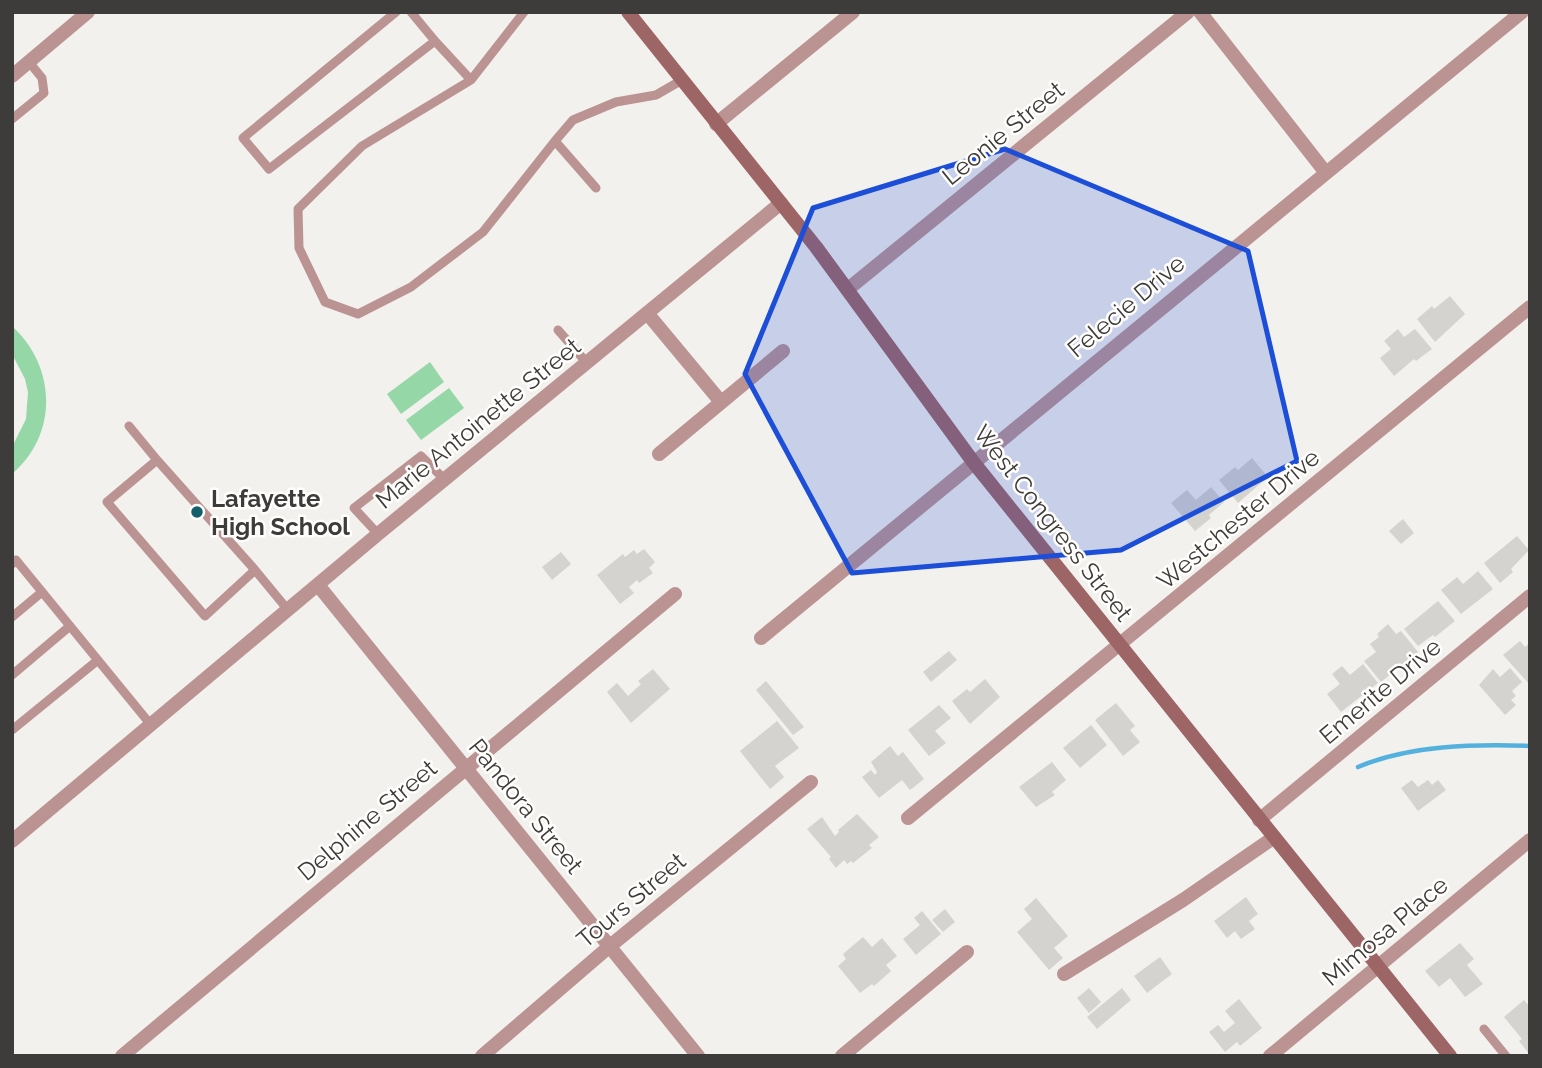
<svg xmlns="http://www.w3.org/2000/svg" width="1542" height="1068" font-family="Raleway,sans-serif">
<style>
.green{fill:#96d7a8}
.lines{fill:none;stroke-linecap:round;stroke-linejoin:round}
.stream{stroke:#54b1dd;stroke-width:4.5}
.building{fill:#d5d3d0}
.service{stroke:#bb9393;stroke-width:9}
.minor{stroke:#bb9393;stroke-width:14}
.tertiary{stroke:#bb9393;stroke-width:14}
.secondary{stroke:#9e6566;stroke-width:14}
.marked{fill:#1d4ed8;fill-opacity:0.2;stroke:#1d4ed8;stroke-width:5;stroke-linejoin:round}
.poi-dot{fill:#13606b;stroke:#fffefc;stroke-width:2.5}
.labels{text-anchor:middle;dominant-baseline:central;stroke-width:5;stroke-linejoin:round;paint-order:stroke}
.street-label{font-size:24px;fill:#3d3c3b;stroke:#fffefc}
.poi-label{font-size:24px;font-weight:bold;fill:#3d3c3b;stroke:#fffefc;text-anchor:start}
</style>
<rect width="100%" height="100%" fill="#f2f1ed"/>
<path class="green" d="M12,326C56,366 59,434 12,474V447L26,419L28,392L25,379L12,354Z
M430,362L444,382L401,414L387,394Z
M449,388L464,408L421,440L406,420Z"/>
<g class="lines">
<path class="stream" d="M1358,767C1410,745 1474,744 1530,746"/>
</g>
<path class="building" d="M1450,296L1465,314L1435,342L1417,319L1432,306L1434,309Z
M1398,329L1404,337L1415,329L1432,349L1416,361L1414,359L1394,376L1380,358L1391,349L1384,341Z
M1252,458L1268,477L1238,503L1219,480L1235,467L1238,470Z
M1211,487L1224,502L1209,515L1211,518L1195,531L1171,503L1187,490L1196,500Z
M1403,519L1414,533L1401,544L1389,531Z
M1517,536L1529,550L1511,569L1513,572L1500,583L1484,563Z
M644,549L655,562L649,568L653,573L639,583L637,580L629,587L634,593L620,604L597,575L623,554L625,557L634,550L637,554Z
M561,552L571,564L552,580L542,567Z
M1478,571L1493,589L1461,614L1441,590L1457,577L1463,584Z
M1438,601L1455,621L1435,637L1433,635L1418,646L1404,629Z
M1388,624L1396,634L1401,631L1418,652L1381,682L1364,661L1376,652L1370,644L1379,637L1377,634Z
M1520,641L1525,647L1530,643V685L1503,655Z
M949,651L957,660L931,682L923,672Z
M1363,664L1378,683L1341,712L1327,694L1340,684L1332,674L1342,666L1350,675Z
M1510,668L1522,682L1512,691L1516,696L1511,700L1516,705L1505,715L1479,685L1493,669L1500,677Z
M653,669L670,689L631,723L607,692L617,683L628,696L641,684L638,681Z
M985,679L1000,697L970,724L952,701L967,689L970,692Z
M766,681L804,727L793,735L756,690Z
M1116,703L1135,726L1130,730L1140,742L1123,756L1095,720Z
M939,705L951,718L935,731L946,743L929,756L908,730Z
M777,721L799,748L775,766L784,777L770,789L740,751Z
M1091,725L1107,745L1080,768L1063,748Z
M890,746L898,756L903,752L924,779L910,790L902,780L879,798L862,777L871,770L875,775L877,772L871,762Z
M1052,762L1066,780L1052,792L1055,795L1036,807L1019,787Z
M1412,780L1418,787L1428,780L1432,785L1438,780L1446,790L1418,811L1401,788Z
M857,814L879,837L869,845L872,848L853,863L851,861L847,864L844,860L836,868L829,859L831,857L807,829L822,817L835,836L839,832L838,830Z
M1246,897L1258,914L1249,921L1255,929L1241,939L1235,931L1227,938L1214,921Z
M1036,898L1068,936L1054,948L1063,958L1049,970L1017,932L1032,919L1024,909Z
M945,909L955,922L943,932L932,920Z
M922,911L941,934L916,955L903,939L920,925L914,918Z
M863,937L872,947L882,938L897,956L886,965L891,971L874,986L872,984L860,993L838,966L846,959L843,954Z
M1460,943L1474,959L1467,965L1483,984L1465,997L1450,978L1439,987L1425,971Z
M1160,957L1172,974L1147,993L1134,976Z
M1089,988L1101,1002L1089,1013L1077,998Z
M1122,988L1131,1000L1097,1029L1087,1017Z
M1239,999L1262,1028L1240,1046L1237,1042L1225,1052L1209,1032L1218,1025L1224,1032L1235,1023L1225,1011Z
M1524,1000L1530,1007V1055L1519,1041L1522,1039L1504,1017Z"/>
<g class="lines">
<path class="service" d="M396,12L243,138L269,169L435,41L411,12
M524,12L471,80L362,146L298,209L299,248L325,302L358,314L411,287L483,232L555,141
M435,41L471,80
M12,119L44,93L42,78L29,62
M596,188L555,141L573,120L616,102L656,95L682,80
M558,330L587,363
M129,426L157,460L107,502L205,616L255,570L288,610
M157,460L255,570
M378,534L354,508L421,456L445,480
M12,564L16,560L151,725
M12,617L42,592
M12,675L70,626
M12,730L98,660
M1484,1029L1506,1056"/>
<path class="minor" d="M1200,12L1326,173
M716,124L853,12
M848,289L1188,12
M647,313L721,402
M659,454L783,351
M761,638L1522,12
M908,818L1530,307
M1259,820L1530,596
M12,841L378,534L781,203
M1064,974L1183,900L1273,838
M122,1056L675,594
M482,1056L610,946L811,782
M842,1056L967,952
M1270,1056L1530,840"/>
<path class="tertiary" d="M12,76L88,12
M318,585L698,1056"/>
<path class="secondary" d="M628,12L816,247L974,463L1450,1056"/>
</g>
<path class="marked" d="M1005,149L1248,251L1297,461L1121,550L852,573L745,374L813,208Z"/>
<circle class="poi-dot" cx="197" cy="512" r="7"/>
<g class="labels">
<g class="street-label">
<text transform="translate(1003 133) rotate(-39)">Leonie Street</text>
<text transform="translate(1126 306) rotate(-40)">Felecie Drive</text>
<text transform="translate(478 423) rotate(-39)">Marie Antoinette Street</text>
<text transform="translate(1238 519) rotate(-40)">Westchester Drive</text>
<text transform="translate(1053 523) rotate(52)">West Congress Street</text>
<text transform="translate(1380 691) rotate(-40)">Emerite Drive</text>
<text transform="translate(526 806) rotate(51)">Pandora Street</text>
<text transform="translate(367 820) rotate(-40)">Delphine Street</text>
<text transform="translate(631 900) rotate(-40)">Tours Street</text>
<text transform="translate(1385 931) rotate(-40)">Mimosa Place</text>
</g>
<g class="poi-label">
<text x="211" y="498">Lafayette<tspan x="211" dy="28">High School</tspan></text>
</g>
</g>
<rect width="1542" height="1068" fill="none" stroke="#3d3c3b" stroke-width="28"/>
</svg>
